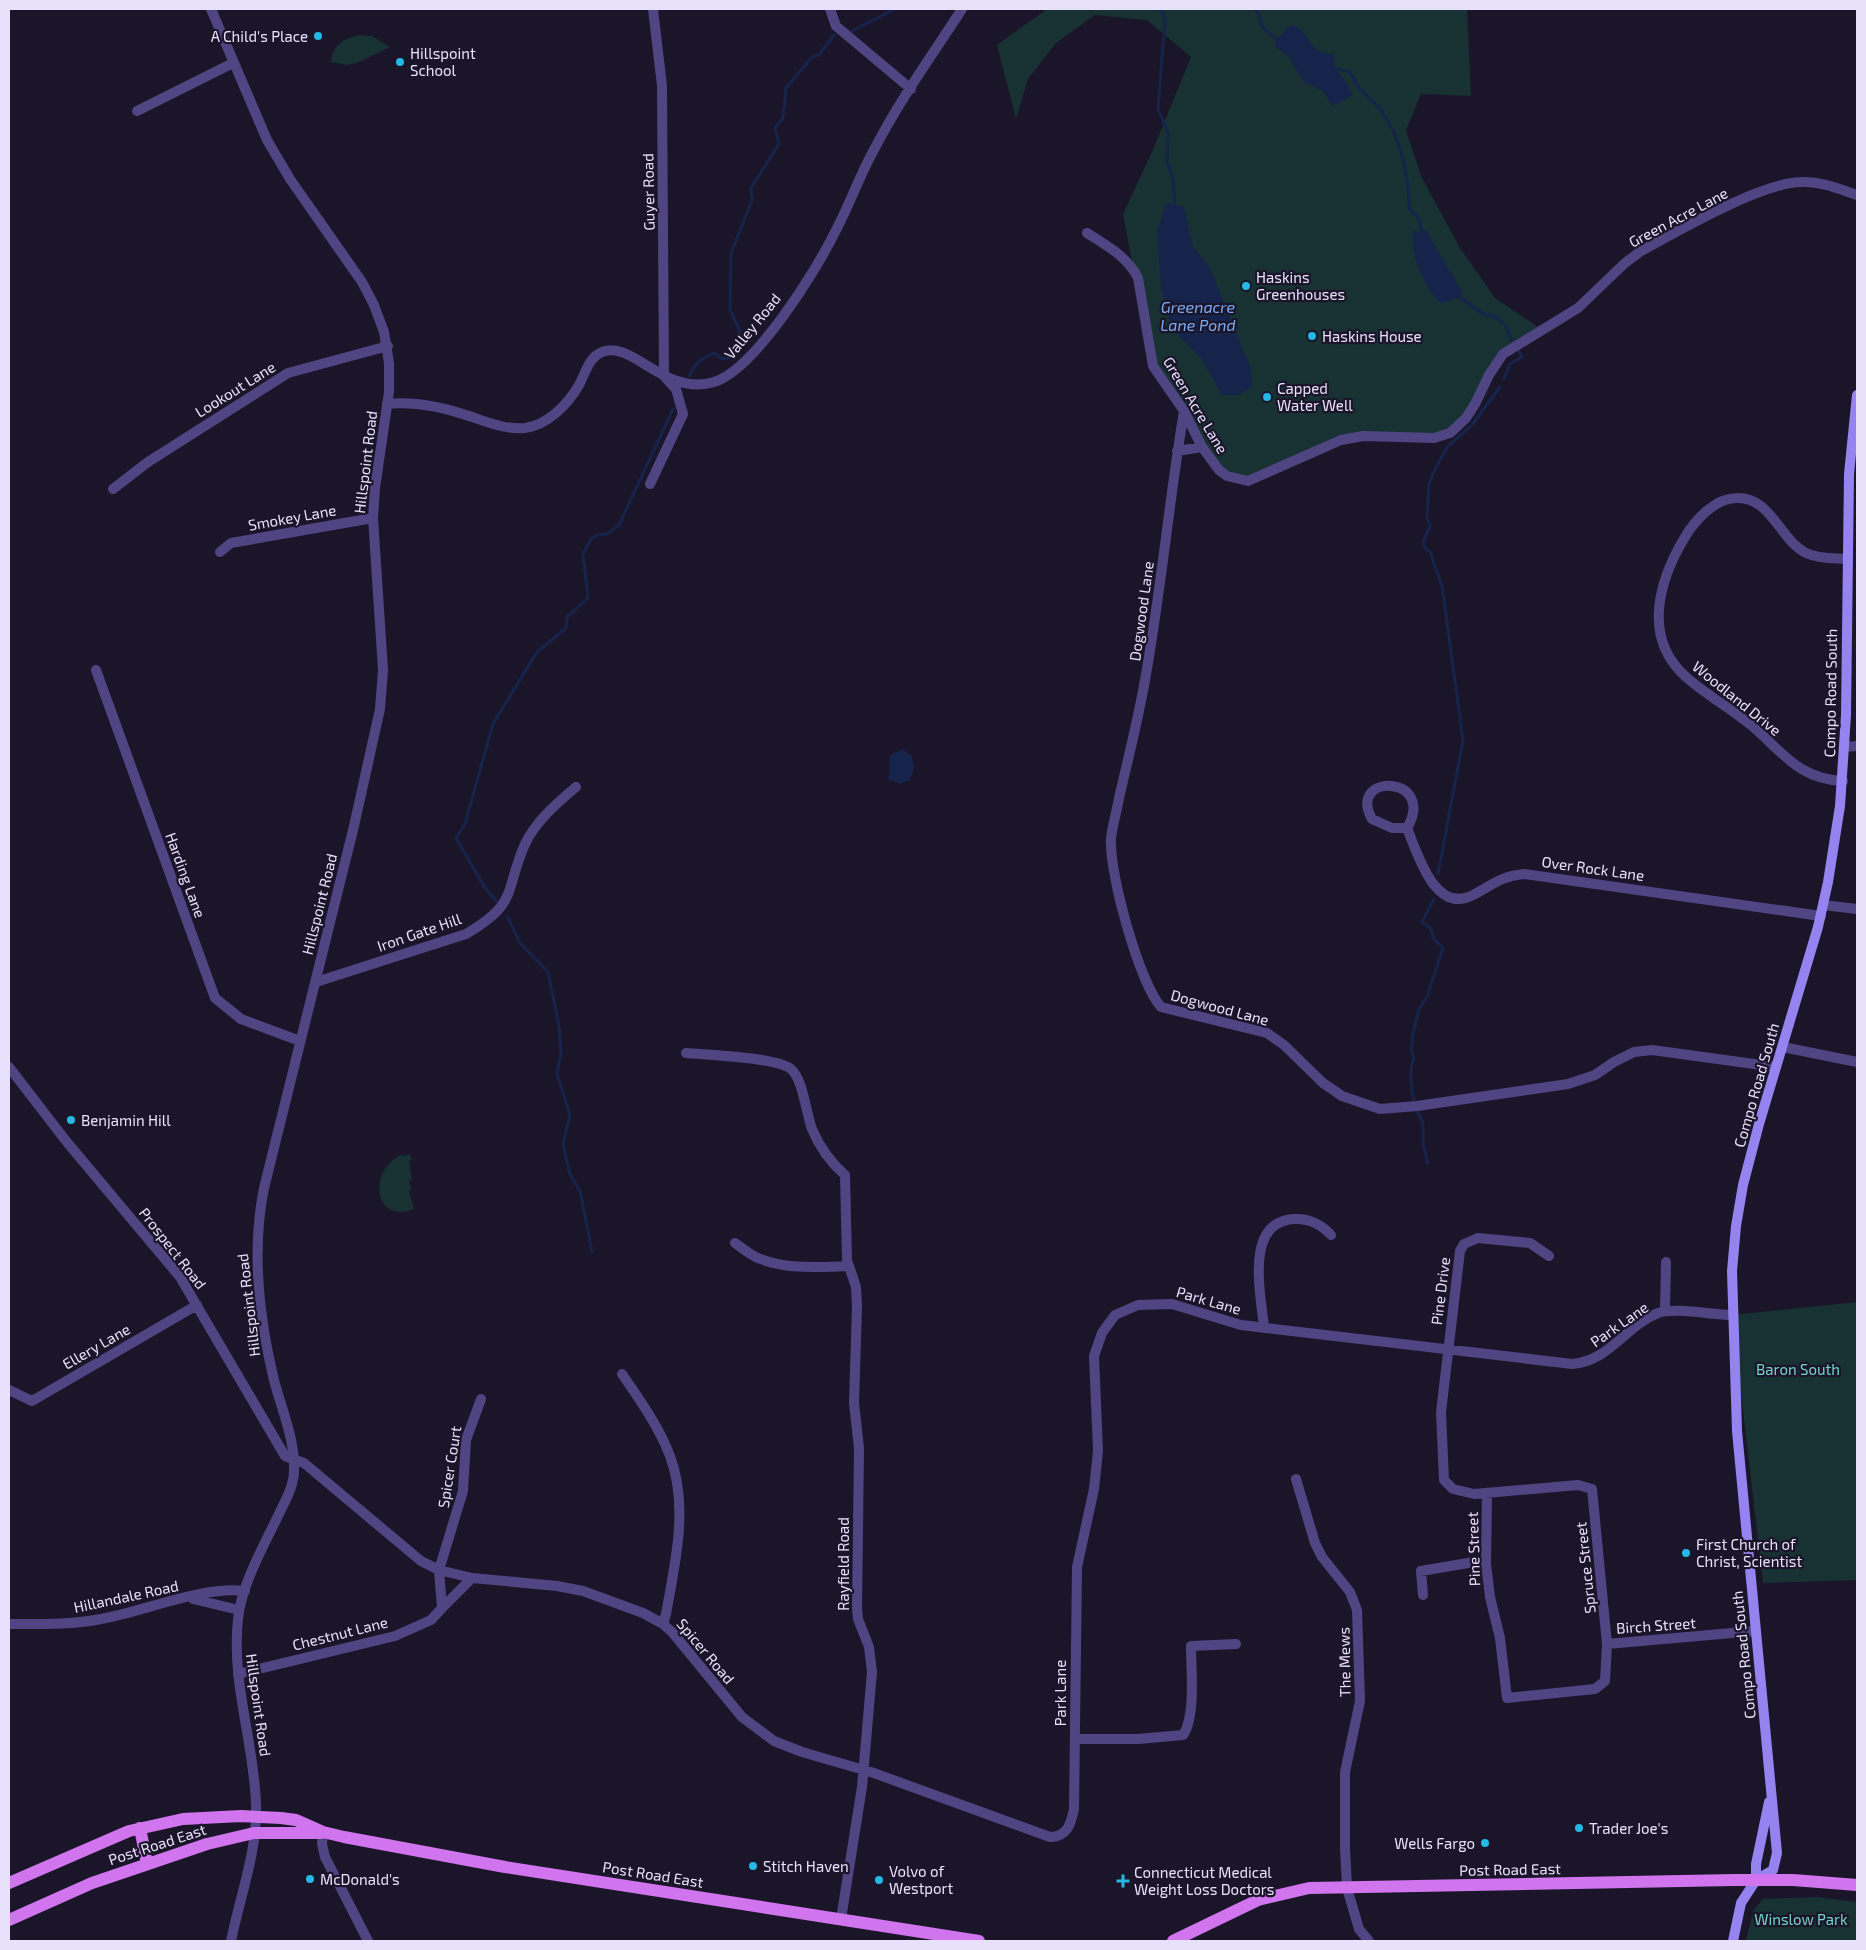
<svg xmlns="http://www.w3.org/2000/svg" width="1866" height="1950" font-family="'Exo 2',sans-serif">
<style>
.green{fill:#183133}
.water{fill:#16244c}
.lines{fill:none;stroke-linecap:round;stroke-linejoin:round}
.stream{stroke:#16244c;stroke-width:3}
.minor{stroke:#504583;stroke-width:10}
.tertiary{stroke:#504583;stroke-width:10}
.secondary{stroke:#9583f0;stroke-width:10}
.primary{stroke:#d175ee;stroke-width:12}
.poi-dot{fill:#24b8e5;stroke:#1b152a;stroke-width:2}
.labels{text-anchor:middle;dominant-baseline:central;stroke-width:4.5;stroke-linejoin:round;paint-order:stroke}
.poi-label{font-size:15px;fill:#e8e1fb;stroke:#1b152a;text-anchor:start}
.street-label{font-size:15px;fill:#e8e1fb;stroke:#1b152a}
.park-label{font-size:15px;fill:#74d4c9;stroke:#1b152a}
.water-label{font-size:16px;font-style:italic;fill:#7baaef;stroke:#1b152a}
</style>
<rect width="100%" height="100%" fill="#1b152a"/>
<path class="green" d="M1047,9H1467L1471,96L1421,94L1406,130L1421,176L1460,248L1495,298L1541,329L1495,364L1475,404L1450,433L1350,438L1257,478L1227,476L1158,376L1133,267L1123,214L1152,152L1191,57L1147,20L1095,15L1056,43L1028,79L1016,119L997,45Z
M358,35L372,36L390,47L357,63L347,65L331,62C333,46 341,40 358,35Z
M403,1154L404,1156L410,1154L412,1160L409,1161L412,1180L409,1181L412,1190L409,1191L414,1209C373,1225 367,1169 403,1154Z
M1857,1302V1580L1763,1583L1732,1315Z
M1816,1897L1857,1902V1941H1746L1753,1911L1763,1899Z"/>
<path class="water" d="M1290,25C1308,28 1306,43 1319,51C1324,54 1328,53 1334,54C1332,75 1351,81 1352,96L1332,106L1323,91L1304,82L1288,56L1275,46V42Z
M1167,203L1184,207L1193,247L1209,266L1251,369L1252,386L1239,395H1222L1201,358L1174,331L1169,319L1161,288L1157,230Z
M1414,230L1417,232L1426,230L1462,292L1460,297L1441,303C1427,293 1406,246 1414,230Z
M902,749L912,756L914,769L910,780L900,784L888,779C891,771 887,762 891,755Z"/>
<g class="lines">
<path class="stream" d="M1161,9L1165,19L1158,109L1168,132L1167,162L1173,179L1175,205
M1253,9L1258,12L1263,28L1280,42
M852,31L895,9
M1332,68C1363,72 1346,76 1362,91C1368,98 1376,103 1381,110C1401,139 1409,174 1409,209L1418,217L1423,234
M1457,295L1486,316L1492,315L1503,323
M1506,326L1512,341
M689,376C695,363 701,359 714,353L722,359L729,358C736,349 734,339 740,331L730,310L731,253L752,200L751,188L779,144L775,128L783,118L786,88L812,57L819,55L834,35
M1504,379L1510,364L1522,357L1518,349
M1438,874L1463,740L1442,586L1430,552L1424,547V539L1430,526L1427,517L1429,484L1436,467L1448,446L1472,425L1500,387
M499,905L484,886L456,838L465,824L493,724L537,652L566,628L567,617L588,598L583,554L591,539L597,535L607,534L619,525L673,409
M507,916L520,943L548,972L559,1026L561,1052L557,1074L570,1115L563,1144L570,1175L580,1191L592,1252
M1414,1099C1411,1090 1409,1066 1414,1058L1411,1051L1413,1033L1419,1009L1427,997L1443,948L1433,938L1431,929L1422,922L1434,899
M1416,1109L1423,1123V1144L1428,1163"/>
<path class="minor" d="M830,9L836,26L911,89
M137,111L233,63
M1087,233C1107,246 1127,256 1138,278L1153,366L1184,411L1202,447L1219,470L1227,476L1248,481L1341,440L1363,436L1434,438L1450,433L1466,418L1475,404L1489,375L1503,354L1578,308L1625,263L1641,251C1678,231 1762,182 1802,182C1821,181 1839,189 1857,195
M387,404C415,401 442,407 469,416C487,422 506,430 525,428C548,425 568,404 579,385C585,374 589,357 602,352C634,340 664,397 714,382C755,369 816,271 835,232C850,204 860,174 876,146C901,98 933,54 962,9
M1184,411C1169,501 1161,591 1145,680C1138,720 1128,759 1119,798C1117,811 1112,826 1111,839C1109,873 1139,982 1161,1007L1267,1033L1284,1045L1323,1083L1342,1096L1380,1109L1417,1106L1568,1084L1595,1075L1614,1062L1634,1052L1652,1050L1776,1067
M1177,451L1202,447
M650,484L683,414L676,389L664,376L662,86L653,9
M113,489L148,462L288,373L388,346
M220,552L231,543L373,518
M96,670L215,998L241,1019L300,1041
M1844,747L1857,746
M1843,781C1798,779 1783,752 1752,726C1730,708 1705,694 1685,676C1642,637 1659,580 1685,537C1695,520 1715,498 1737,498C1771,497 1780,540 1806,553C1819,559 1833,558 1847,559
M1407,828C1438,775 1346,772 1372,819L1392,828H1407C1417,852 1434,913 1471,896C1492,886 1497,877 1524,874L1821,916
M1823,905L1857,909
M316,982L466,934C519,903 504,892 525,844C536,821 557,803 576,787
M1783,1047L1857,1062
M686,1053C706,1055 777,1057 791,1069C803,1079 806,1113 812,1129C820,1148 830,1162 845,1175L847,1260L856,1287L857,1306L854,1403L859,1448L857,1608L858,1619L869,1647L872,1672L862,1787L841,1919
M9,1067L66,1141L180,1277L285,1456L304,1463L421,1561L439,1570L472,1578L557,1586L583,1591L643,1613L663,1624L672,1632L742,1717L774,1741L802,1752L871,1772L1050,1837C1067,1837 1071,1824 1074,1809L1077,1567L1094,1489L1098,1451L1094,1356L1102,1333L1115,1315L1138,1305L1172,1304L1241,1325L1572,1364C1610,1361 1625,1326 1658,1313C1676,1307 1711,1315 1732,1315
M735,1243C742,1248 750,1255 758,1258C786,1270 819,1267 848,1266
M1549,1256L1530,1243L1478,1238L1464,1244L1460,1251L1441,1412L1444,1480L1453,1489L1474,1494L1578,1485L1592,1489L1607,1644
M1665,1311L1666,1262
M1264,1328C1261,1294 1244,1223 1293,1219C1308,1218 1321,1224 1331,1235
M622,1374C640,1400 659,1427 670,1456C689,1507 675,1563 666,1614L663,1624
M9,1390L32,1401L197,1305
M1296,1479L1315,1543L1322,1557L1350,1592L1357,1610L1360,1701L1345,1772V1848L1347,1888L1359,1929L1369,1941
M1487,1493L1486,1564L1490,1597L1500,1638L1507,1698L1595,1689L1605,1681L1607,1644L1755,1631
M1423,1595L1421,1571L1474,1562L1486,1564
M193,1599L239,1610
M442,1608L472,1578
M9,1624C40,1624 71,1625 101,1619C143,1612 204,1585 245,1591
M238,1674L395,1636L431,1620L442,1608L439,1570L463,1491L466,1440L481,1399
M1075,1739H1138L1183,1735C1196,1717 1191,1669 1191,1646L1236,1644
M323,1832L322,1844L325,1857L368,1941"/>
<path class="tertiary" d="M211,9L267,140L290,179L362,282L374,305L384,332L389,363V392L375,488L373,518L383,670L380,709L354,826L264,1188C251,1252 259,1318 274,1380C282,1411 295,1439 294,1471C294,1486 285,1501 279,1514C264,1545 241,1586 238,1619C231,1682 254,1742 256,1804C258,1850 240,1896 231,1941"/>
<path class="secondary" d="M1757,1879L1773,1870L1777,1853L1737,1431L1732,1271L1736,1226L1743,1185L1759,1124L1818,927L1828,882L1840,806L1846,715L1849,474L1857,395
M1756,1880V1864L1769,1802
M1733,1941L1741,1903L1756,1880"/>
<path class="primary" d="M140,1828L147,1864
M9,1883L129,1831L183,1819L241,1816L281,1818L296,1820L323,1832L344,1837L505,1867L979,1941
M9,1920L92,1883L207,1844L254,1833H321
M1173,1941L1258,1900L1309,1888L1734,1880H1793L1857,1885"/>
</g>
<g class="poi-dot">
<circle cx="318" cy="36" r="5"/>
<circle cx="400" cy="62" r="5"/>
<circle cx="1246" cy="286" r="5"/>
<circle cx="1312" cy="336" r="5"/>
<circle cx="1267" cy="397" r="5"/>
<circle cx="71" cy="1120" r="5"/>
<circle cx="1686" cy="1553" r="5"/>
<circle cx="1579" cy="1828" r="5"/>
<circle cx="1485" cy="1843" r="5"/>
<circle cx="753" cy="1866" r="5"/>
<circle cx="310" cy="1879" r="5"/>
<circle cx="879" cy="1880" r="5"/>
<path d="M1120.5 1873.5h5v5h5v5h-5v5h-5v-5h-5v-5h5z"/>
</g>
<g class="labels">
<g class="poi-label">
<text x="308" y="36" text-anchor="end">A Child's Place</text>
<text x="410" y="53">Hillspoint<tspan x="410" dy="17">School</tspan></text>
<text x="1256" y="277">Haskins<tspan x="1256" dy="17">Greenhouses</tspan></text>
<text x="1322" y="336">Haskins House</text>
<text x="1277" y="388">Capped<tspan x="1277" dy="17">Water Well</tspan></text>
<text x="81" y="1120">Benjamin Hill</text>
<text x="1696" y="1544">First Church of<tspan x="1696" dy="17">Christ, Scientist</tspan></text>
<text x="1589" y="1828">Trader Joe's</text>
<text x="1475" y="1843" text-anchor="end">Wells Fargo</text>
<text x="763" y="1866">Stitch Haven</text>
<text x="889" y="1871">Volvo of<tspan x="889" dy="17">Westport</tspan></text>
<text x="1134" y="1872">Connecticut Medical<tspan x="1134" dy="17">Weight Loss Doctors</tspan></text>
<text x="320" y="1879">McDonald's</text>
</g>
<g class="street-label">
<text transform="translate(648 192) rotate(-91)">Guyer Road</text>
<text transform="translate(1678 217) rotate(-28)">Green Acre Lane</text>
<text transform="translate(752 326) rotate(-51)">Valley Road</text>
<text transform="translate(235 389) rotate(-32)">Lookout Lane</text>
<text transform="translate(1196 405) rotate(59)">Green Acre Lane</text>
<text transform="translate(365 462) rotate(-83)">Hillspoint Road</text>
<text transform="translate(292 517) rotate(-10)">Smokey Lane</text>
<text transform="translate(1141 611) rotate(-82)">Dogwood Lane</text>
<text transform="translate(1830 693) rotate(-89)">Compo Road South</text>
<text transform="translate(1737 698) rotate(39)">Woodland Drive</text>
<text transform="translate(1593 868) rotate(8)">Over Rock Lane</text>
<text transform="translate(186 875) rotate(70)">Harding Lane</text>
<text transform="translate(319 904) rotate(-76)">Hillspoint Road</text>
<text transform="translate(419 932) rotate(-19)">Iron Gate Hill</text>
<text transform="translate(1220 1007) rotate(15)">Dogwood Lane</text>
<text transform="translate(1756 1085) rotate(-74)">Compo Road South</text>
<text transform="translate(173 1248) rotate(52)">Prospect Road</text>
<text transform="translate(1440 1291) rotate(-83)">Pine Drive</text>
<text transform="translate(1209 1300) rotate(16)">Park Lane</text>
<text transform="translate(248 1305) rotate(-97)">Hillspoint Road</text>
<text transform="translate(1619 1324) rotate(-35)">Park Lane</text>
<text transform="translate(96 1346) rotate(-30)">Ellery Lane</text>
<text transform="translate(449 1467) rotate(-81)">Spicer Court</text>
<text transform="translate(1473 1549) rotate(-92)">Pine Street</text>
<text transform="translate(843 1564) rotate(-90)">Rayfield Road</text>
<text transform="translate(1585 1568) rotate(-96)">Spruce Street</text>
<text transform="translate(126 1596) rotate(-12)">Hillandale Road</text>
<text transform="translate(1656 1625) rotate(-4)">Birch Street</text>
<text transform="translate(340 1633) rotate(-14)">Chestnut Lane</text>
<text transform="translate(706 1651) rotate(50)">Spicer Road</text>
<text transform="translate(1743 1655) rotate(-96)">Compo Road South</text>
<text transform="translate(1344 1662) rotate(-91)">The Mews</text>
<text transform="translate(1060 1693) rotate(-90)">Park Lane</text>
<text transform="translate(259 1705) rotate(82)">Hillspoint Road</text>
<text transform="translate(157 1844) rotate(-18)">Post Road East</text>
<text transform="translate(1510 1869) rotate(-1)">Post Road East</text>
<text transform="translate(653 1874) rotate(9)">Post Road East</text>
</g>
<g class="park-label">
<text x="1798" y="1369">Baron South</text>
<text x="1801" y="1919">Winslow Park</text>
</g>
<g class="water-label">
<text x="1198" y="306">Greenacre<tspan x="1198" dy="18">Lane Pond</tspan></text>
</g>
</g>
<rect width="1866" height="1950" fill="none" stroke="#e8e1fb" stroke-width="20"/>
</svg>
